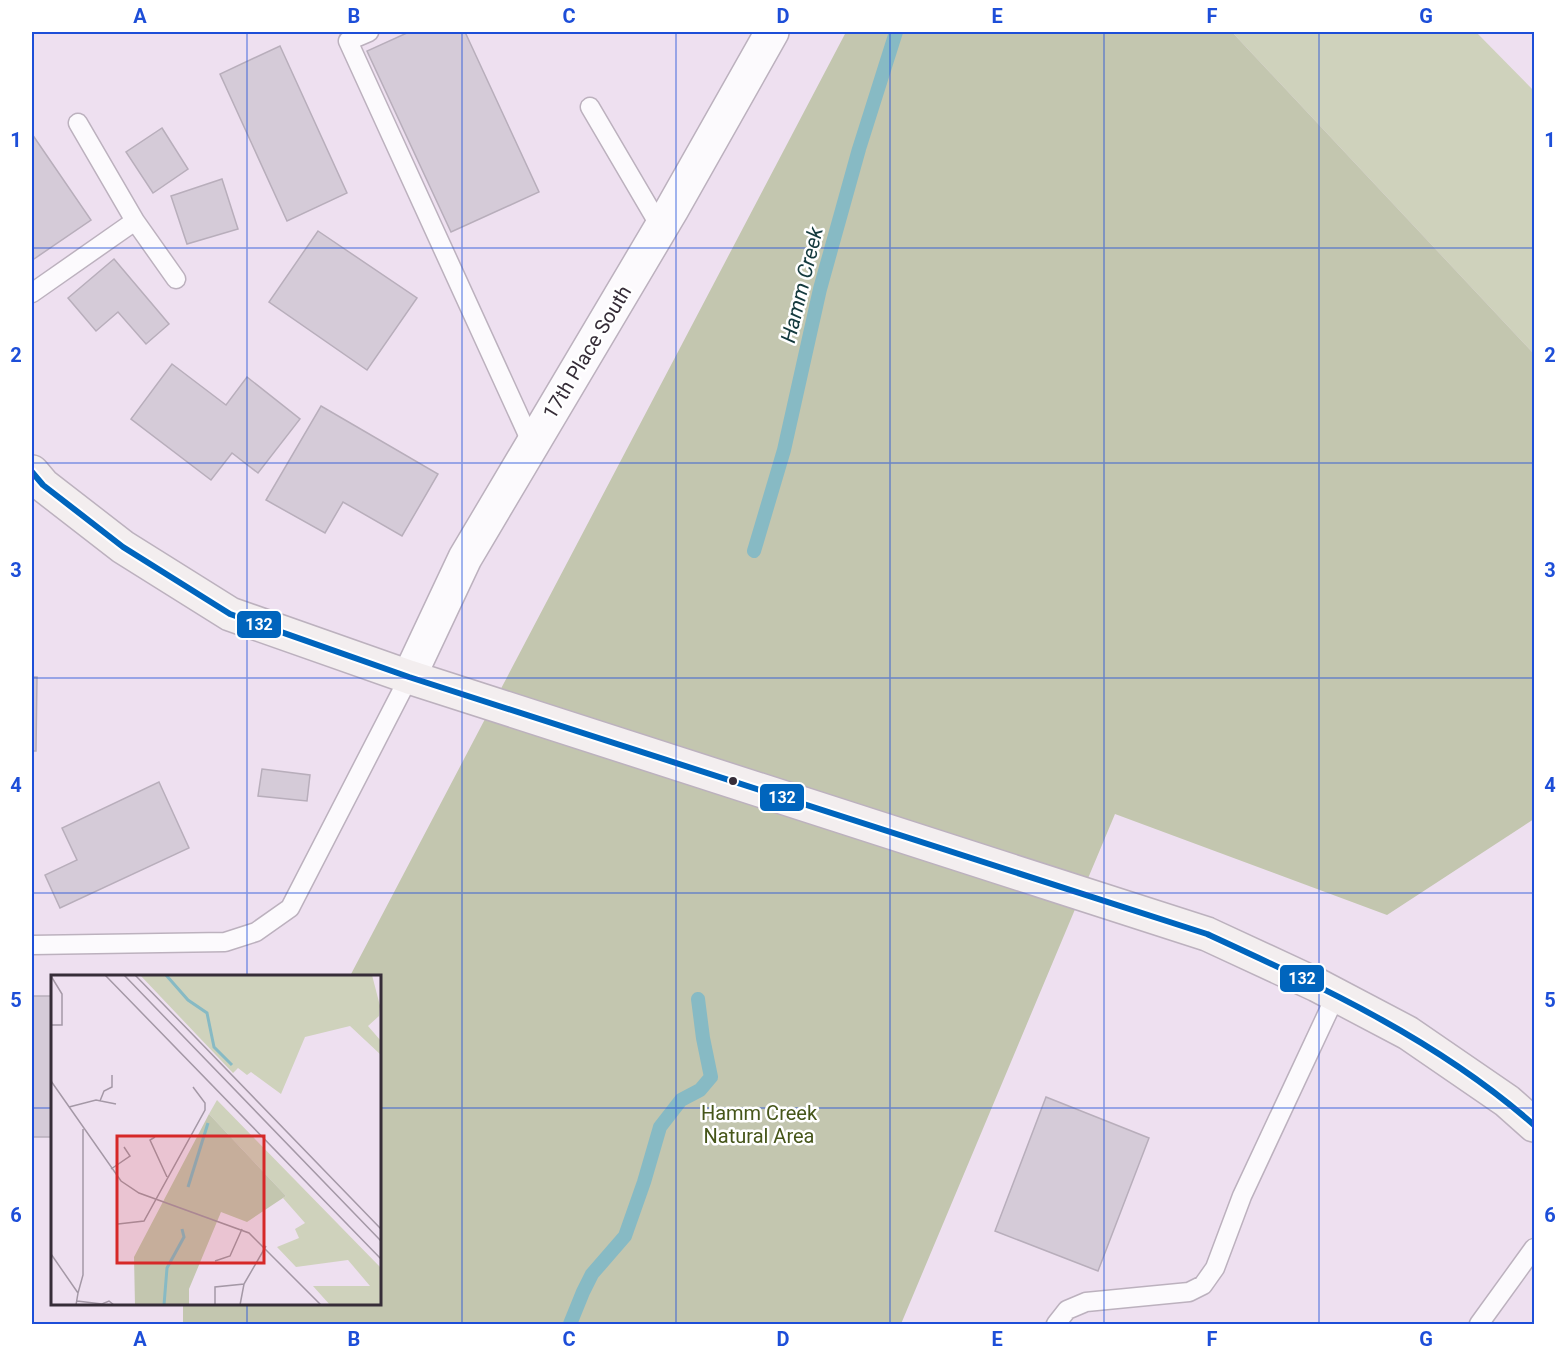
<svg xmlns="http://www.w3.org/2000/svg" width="1566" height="1356" font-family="Roboto,sans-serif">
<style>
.green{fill:#cfd2bc}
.forest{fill:#c3c6af}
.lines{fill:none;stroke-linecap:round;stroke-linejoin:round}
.stream{stroke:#87bac4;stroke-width:14}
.building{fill:#d5cbd8;stroke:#b8aebb;stroke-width:1.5}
.lane-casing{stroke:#bcb1be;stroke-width:21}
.street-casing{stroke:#bcb1be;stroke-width:36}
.secondary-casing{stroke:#bcb1be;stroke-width:36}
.lane{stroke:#fcfafd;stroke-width:18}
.street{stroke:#fcfafd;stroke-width:33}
.secondary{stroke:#f3eeef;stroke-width:33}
.bus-1-casing{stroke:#fff;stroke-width:10}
.bus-1{stroke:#0065bd;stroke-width:6}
.grid{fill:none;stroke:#1d4ed8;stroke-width:1.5;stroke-opacity:0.55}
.bus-dot{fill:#362d38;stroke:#fff;stroke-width:2}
.labels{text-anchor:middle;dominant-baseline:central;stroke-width:5;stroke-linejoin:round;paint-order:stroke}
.street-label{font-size:20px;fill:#362d38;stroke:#fff}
.park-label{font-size:20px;fill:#46561a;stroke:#fff}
.water-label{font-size:21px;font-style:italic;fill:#13393d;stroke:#fff}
.inset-river{fill:none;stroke:#87bac4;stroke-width:3}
.inset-road{fill:none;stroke:#a498a6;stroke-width:1.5}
.view{fill:#d62828;fill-opacity:0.15;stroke:#d62828;stroke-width:3}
.inset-edge{fill:none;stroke:#362d38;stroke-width:3}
.line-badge{stroke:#fff;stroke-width:2}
.badge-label{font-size:16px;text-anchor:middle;font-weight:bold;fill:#fff}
.neatline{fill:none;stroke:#1d4ed8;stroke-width:2}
.grid-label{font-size:20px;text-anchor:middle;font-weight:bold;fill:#1d4ed8}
</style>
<rect width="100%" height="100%" fill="#eee0f0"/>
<path class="green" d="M1232,32H1476L1534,91V354Z"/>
<path class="forest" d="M846,32H1232L1534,354V819L1387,915L1115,814L901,1324H183V1304H380V976H350Z"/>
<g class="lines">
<path class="stream" d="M754,551L784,450L820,289L859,149L896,32
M570,1324L583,1292L592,1274L625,1236L644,1182L660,1127L681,1100L700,1090L711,1077L703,1038L698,999"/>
</g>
<path class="building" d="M409,32H465L539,192L451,232L367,51Z
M280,46L347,193L287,221L220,74Z
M162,128L188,169L153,193L126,152Z
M32,134L91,220L34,259L32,256Z
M222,179L238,229L187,244L171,196Z
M318,231L417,298L367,370L269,302Z
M114,259L169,324L146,344L118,312L96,331L68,298Z
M172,364L226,405L247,377L300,419L258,473L232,453L211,480L131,419Z
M321,406L438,474L402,536L343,502L325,533L266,500Z
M32,677H37L36,751H32Z
M262,769L310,775L307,801L258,796Z
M159,782L189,848L60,908L45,875L77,860L62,828Z
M32,996H52V1137H32Z
M1046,1097L1149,1138L1098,1271L995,1231Z"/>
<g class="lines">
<g class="lane-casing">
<path id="lane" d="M369,32L348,41L532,444
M590,107L661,228
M135,221L176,279
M32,293L135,221L78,123
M32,945L225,942L256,932L290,908L409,677
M1056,1324L1067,1310L1086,1302L1189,1292L1203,1285L1215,1268L1242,1196L1336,995
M1479,1324L1534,1248"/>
</g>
<g class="street-casing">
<path id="street" d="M409,677L465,558L672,209L772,32"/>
</g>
<g class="secondary-casing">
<path id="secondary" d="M32,472L43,485L123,547L230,614L409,677L1207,934L1317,985L1408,1033L1507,1101L1534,1125"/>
</g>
<use href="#lane" class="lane"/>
<use href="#street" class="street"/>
<use href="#secondary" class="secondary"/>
<g class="bus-1-casing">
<path id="bus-1" d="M32,472L43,485L123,547L230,614L409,677L1207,934C1322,987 1438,1040 1534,1125"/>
</g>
<use href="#bus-1" class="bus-1"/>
</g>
<path class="grid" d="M247,32V976M462,32V1324M676,32V1324M890,32V1324M1104,32V1324M1319,32V1324M32,248H1534M32,463H1534M32,678H1534M32,893H1534M32,1108H52M380,1108H1534M247,1304V1324"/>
<circle class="bus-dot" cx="733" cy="781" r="5"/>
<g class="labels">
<g class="street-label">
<text transform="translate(587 352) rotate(-59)">17th Place South</text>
</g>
<g class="park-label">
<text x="759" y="1113">Hamm Creek<tspan x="759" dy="23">Natural Area</tspan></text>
</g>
<g class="water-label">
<text transform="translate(802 285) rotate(-76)">Hamm Creek</text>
</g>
</g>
<g transform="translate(51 975)">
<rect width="330" height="330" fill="#eee0f0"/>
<path d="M89,0H321L329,31L328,41L317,51L330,66V80L299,51L254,62L230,119L200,97L196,100L187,93L182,98ZM166,125L330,293V330H279L262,311H319L297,285L245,292L226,272L248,263L244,254L254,248L232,223L235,221L158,139Z" fill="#cfd2bc"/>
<path d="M158,139L235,221L196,247L170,237L138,314V330H84L83,282Z" fill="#c3c6af"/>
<path class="inset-river" d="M115,0L137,25L156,38L163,72L181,90M137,212L157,148M113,330L116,293L133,262L131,254"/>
<path class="inset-road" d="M54,0L330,284M73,0L330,266M84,0L330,254M0,1L11,19V50H0M0,106L70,206L88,218L198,258L270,330M49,126L53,116L61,112V100M18,132L45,125L65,129M104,162L99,165L116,202M60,194L79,181L73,172M67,249L93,246L154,135V128L142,112M0,279L27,318L25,330M164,286L179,281L191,254M27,318L32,300V154M26,326L51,329L58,326L63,330M164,330V312L193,309L215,271M189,330L193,309"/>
<path class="view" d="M66,161H213V288H66Z"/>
<rect width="330" height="330" class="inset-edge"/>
</g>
<g class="line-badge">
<rect x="236" y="610" width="46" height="29" rx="6" fill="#0065bd"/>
<rect x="759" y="783" width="46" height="29" rx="6" fill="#0065bd"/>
<rect x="1279" y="964" width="46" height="29" rx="6" fill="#0065bd"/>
</g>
<g class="badge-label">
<text x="259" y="630">132</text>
<text x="782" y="803">132</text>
<text x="1302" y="984">132</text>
</g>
<rect width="1566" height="1356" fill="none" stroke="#ffffff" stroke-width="66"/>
<rect x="33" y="33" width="1500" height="1290" class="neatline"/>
<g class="grid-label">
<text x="140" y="23">A</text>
<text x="354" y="23">B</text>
<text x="569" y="23">C</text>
<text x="783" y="23">D</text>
<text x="997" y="23">E</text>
<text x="1212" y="23">F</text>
<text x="1426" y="23">G</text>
<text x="16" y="147">1</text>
<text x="1550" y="147">1</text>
<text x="16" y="362">2</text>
<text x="1550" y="362">2</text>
<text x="16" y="577">3</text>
<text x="1550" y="577">3</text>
<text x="16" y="792">4</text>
<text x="1550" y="792">4</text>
<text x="16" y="1007">5</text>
<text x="1550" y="1007">5</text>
<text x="16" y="1222">6</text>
<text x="1550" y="1222">6</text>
<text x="140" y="1346">A</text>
<text x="354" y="1346">B</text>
<text x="569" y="1346">C</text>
<text x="783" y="1346">D</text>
<text x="997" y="1346">E</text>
<text x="1212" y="1346">F</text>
<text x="1426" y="1346">G</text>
</g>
</svg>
